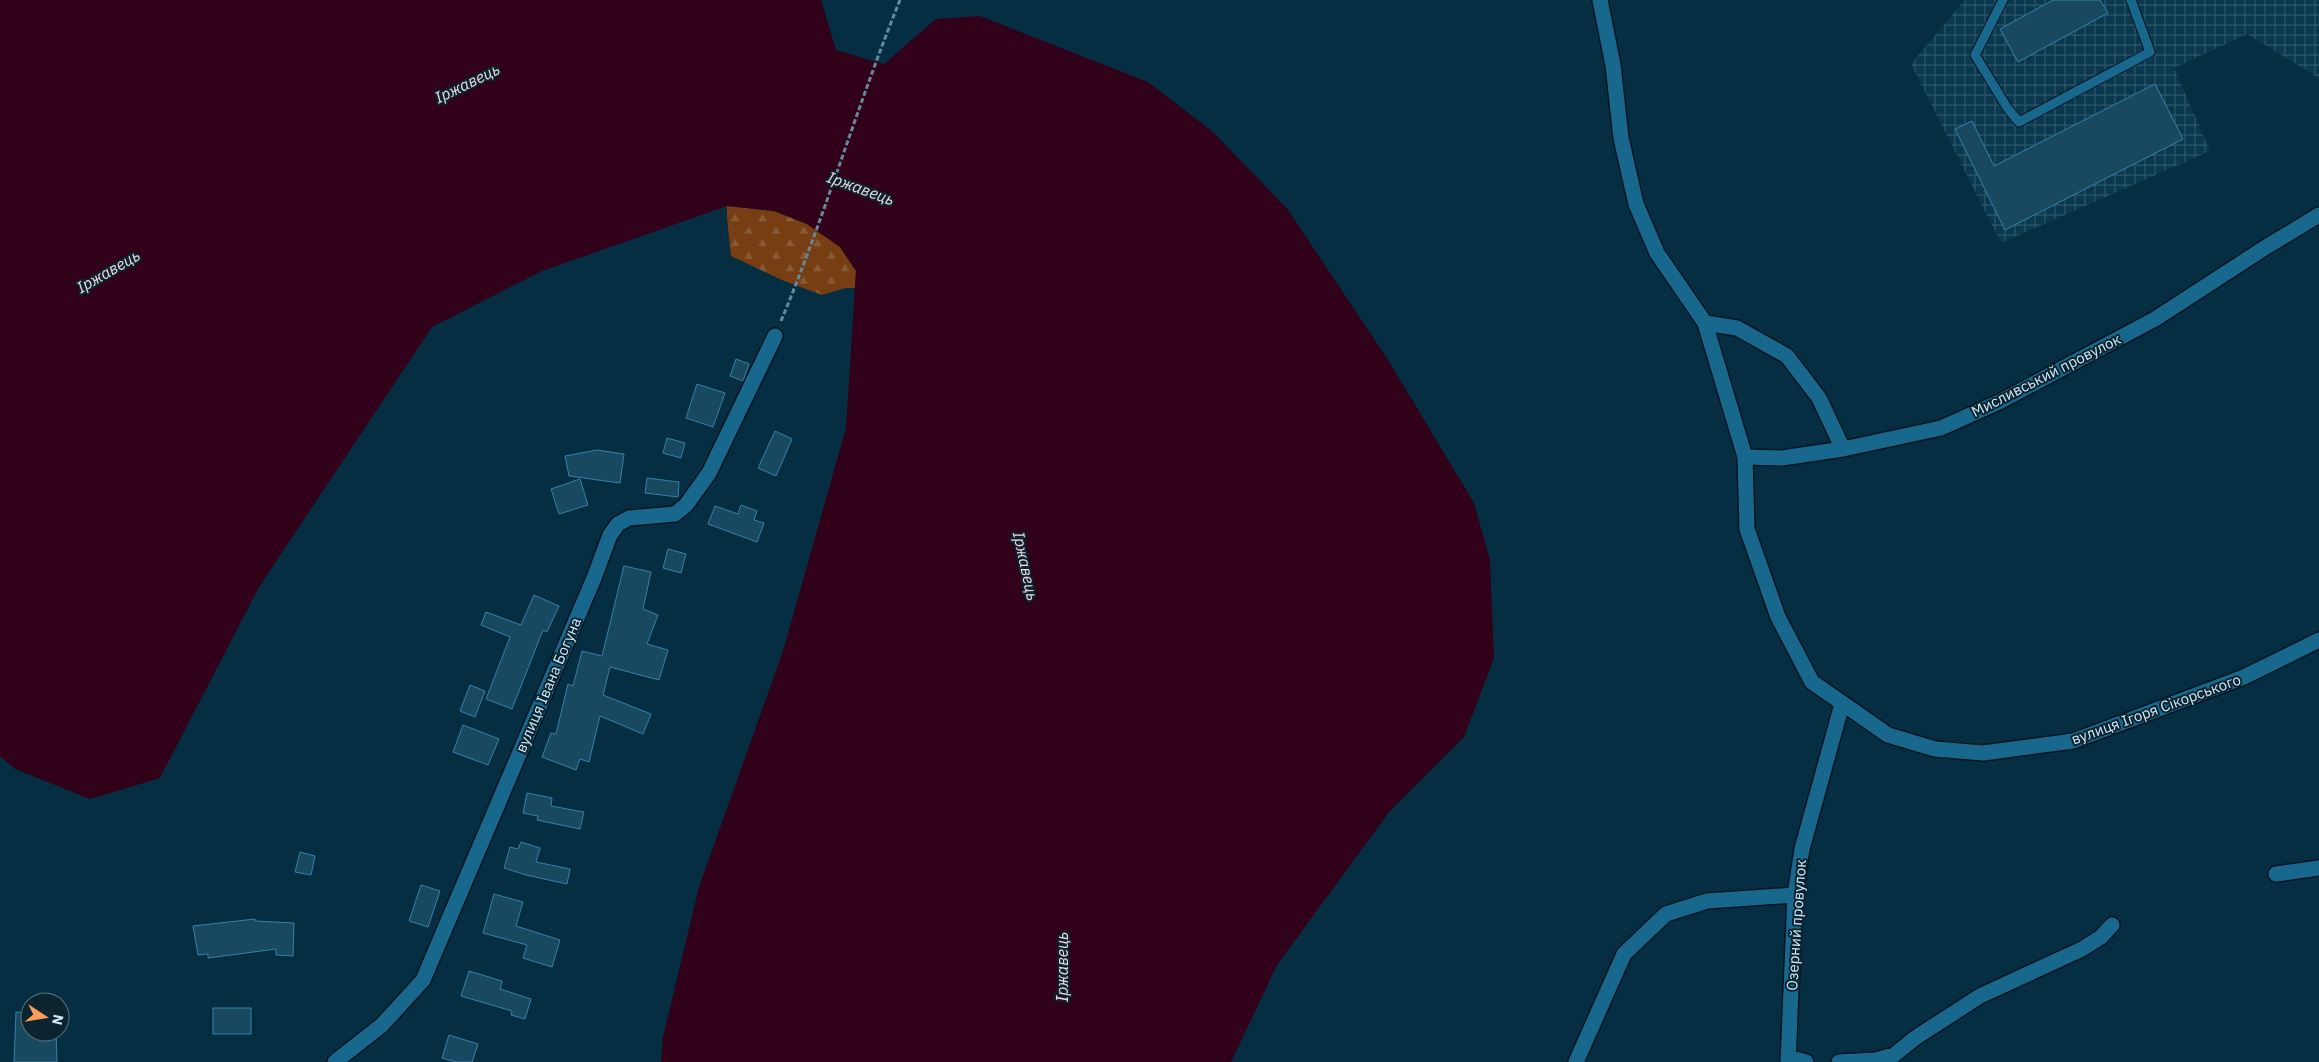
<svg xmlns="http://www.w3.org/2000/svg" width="2319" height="1062" font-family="'IBM Plex Sans',sans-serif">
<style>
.industrial{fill:url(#industrial-grid)}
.forest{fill:url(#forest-firs)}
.water{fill:#310019}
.building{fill:#194961;stroke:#3781a8}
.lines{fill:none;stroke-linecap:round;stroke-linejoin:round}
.service-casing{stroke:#011521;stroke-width:11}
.minor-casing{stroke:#011521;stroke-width:18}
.path{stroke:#65889b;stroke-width:3;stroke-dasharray:5 2.5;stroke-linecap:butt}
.service{stroke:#18688d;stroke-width:9}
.minor{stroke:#18688d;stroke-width:15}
.labels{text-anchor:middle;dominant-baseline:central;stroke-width:4;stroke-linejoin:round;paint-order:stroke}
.street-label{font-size:15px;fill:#cfebfc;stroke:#0c2430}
.water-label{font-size:16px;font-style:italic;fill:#f1d9e1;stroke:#0c2430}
</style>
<defs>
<pattern id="industrial-grid" width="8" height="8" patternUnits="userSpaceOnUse" patternTransform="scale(1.25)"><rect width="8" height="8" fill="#0a394f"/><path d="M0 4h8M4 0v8" fill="none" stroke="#2d5669"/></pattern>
<pattern id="forest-firs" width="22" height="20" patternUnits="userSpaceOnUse" patternTransform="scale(1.25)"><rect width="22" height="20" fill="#763e12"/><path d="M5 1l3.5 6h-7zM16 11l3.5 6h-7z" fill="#885a35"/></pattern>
</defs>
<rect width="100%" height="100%" fill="#052e42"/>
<path class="industrial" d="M1965,0H2319V78L2247,34L2174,68L2210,151L2001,243L1911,64Z"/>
<path class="forest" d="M727,206L774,211L807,224L840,247L856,271L855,288H845L822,295L782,280L731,256L727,218Z"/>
<path class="water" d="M0,0H821L836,50L884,64L936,19L980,16L1148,82L1213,132L1288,210L1388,360L1474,503L1490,560L1494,658L1464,737L1389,812L1277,965L1231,1062H661L663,1037L699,887L783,651L846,428L856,271L840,247L807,224L774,211L727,206L542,271L432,327L259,587L160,778L90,799L15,769L0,756Z"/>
<path class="building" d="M2053,0H2100L2108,13L2018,62L2000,29Z
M2155,84L2183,139L2005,230L1955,129L1972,121L1994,166Z
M736,359L749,364L743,381L730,376Z
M697,384L725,393L713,427L686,418Z
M775,431L792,439L776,476L758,468Z
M667,438L685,443L681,458L663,453Z
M597,450L624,454L620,483L569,476L565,456Z
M647,478L679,482L678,497L645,493Z
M580,479L588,505L559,514L551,489Z
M741,505L757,511L754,520L764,523L757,542L708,524L715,506L738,514Z
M668,549L686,554L681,573L663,568Z
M624,566L651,572L643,609L658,615L647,644L668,650L659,680L610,667L603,695L651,714L643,734L600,716L589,762L580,759L576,770L542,757L551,733L556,734L568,684L573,686L582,651L602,656Z
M534,595L559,606L547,632L543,630L512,709L486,699L510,637L481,625L486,612L521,625Z
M470,685L485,691L475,717L460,711Z
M463,725L499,739L488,765L453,752Z
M527,793L552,798L551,806L584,812L580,829L537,820L538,816L523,813Z
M521,842L540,848L536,862L570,869L567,884L526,875L504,868L510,847L518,849Z
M300,852L315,856L311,875L295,872Z
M421,885L440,891L428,927L409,921Z
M494,894L523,902L516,926L560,940L552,967L523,958L527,945L483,933Z
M255,919V921L294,923L293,956L276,955V949L208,958V954L198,955L193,926Z
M469,971L502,981L500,989L531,999L525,1019L511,1015L512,1011L461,996Z
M213,1008H251V1034H213Z
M16,1012L30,1013V1032H56L57,1062H14Z
M449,1035L478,1044L472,1062H456L442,1058Z"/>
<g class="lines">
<g class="service-casing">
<path id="service" d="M2003,0L1975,55L2008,109L2019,122L2150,52L2131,0"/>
</g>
<g class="minor-casing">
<path id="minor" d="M1600,0L1613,65L1621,138L1636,204L1657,253L1705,323L1745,457L1747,529L1778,617L1812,682L1888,735L1935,749L1983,753L2073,741L2244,677L2319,640
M1705,323L1737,328L1787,356L1819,398L1843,449
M1745,457L1782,458L1843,449L1941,428L1999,402L2155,319L2266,247L2319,215
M2276,874L2319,868
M1788,1057L1806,1062
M335,1062L382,1025L423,980L594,578L610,535L618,524L629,518L675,514L686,505L709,473L775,336
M1576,1062L1624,954L1666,914L1707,901L1795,895
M1788,1062L1795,895L1802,849L1842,704
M1839,1062L1876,1060L1894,1055L1915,1038L1980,996L2082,949L2101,937L2112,925"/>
</g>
<path class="path" d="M781,321C825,216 857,106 900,0"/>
<use href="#service" class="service"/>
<use href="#minor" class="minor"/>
</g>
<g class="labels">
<g class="street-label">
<text transform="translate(2046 375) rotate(-27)">Мисливський провулок</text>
<text transform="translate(548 685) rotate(-67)">вулиця Івана Богуна</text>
<text transform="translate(2156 709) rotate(-20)">вулиця Ігоря Сікорського</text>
<text transform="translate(1796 925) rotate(-86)">Озерний провулок</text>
</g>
<g class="water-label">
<text transform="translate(467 83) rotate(-26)">Іржавець</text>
<text transform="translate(861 188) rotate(20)">Іржавець</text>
<text transform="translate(108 271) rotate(-30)">Іржавець</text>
<text transform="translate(1026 566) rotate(78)">Іржавець</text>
<text transform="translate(1062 967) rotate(-90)">Іржавець</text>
</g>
</g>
<g transform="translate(45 1017) rotate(102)"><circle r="24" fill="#0c2430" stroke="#5a7482"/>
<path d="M0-4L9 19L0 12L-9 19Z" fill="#fd9c56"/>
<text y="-8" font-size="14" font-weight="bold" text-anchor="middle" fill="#cfebfc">N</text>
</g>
</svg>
